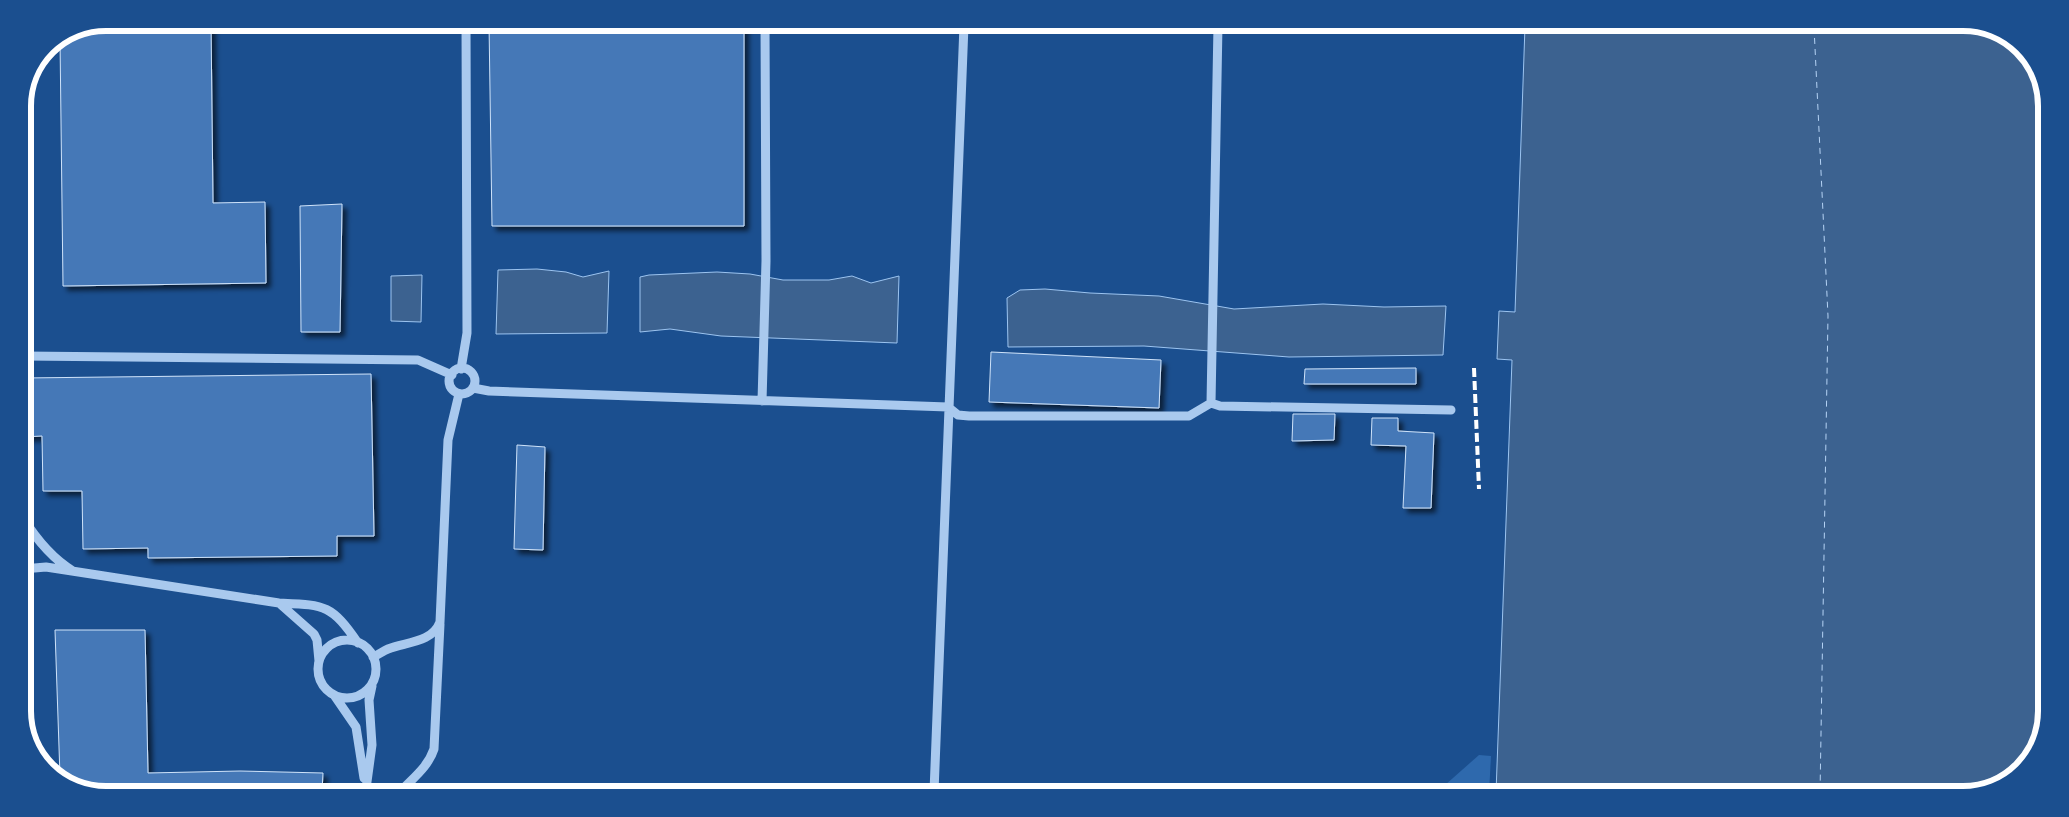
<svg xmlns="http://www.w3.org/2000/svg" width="2069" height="817" font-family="Karla,sans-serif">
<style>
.green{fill:#2e69ad}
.water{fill:#3c6290;stroke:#9cc4f0}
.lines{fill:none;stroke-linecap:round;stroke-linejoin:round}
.ferry{stroke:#b5d3f5;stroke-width:1;stroke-dasharray:6 5;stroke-linecap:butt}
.building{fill:#4478b7;stroke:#cfe3fa;filter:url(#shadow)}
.minor{stroke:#a9c9ee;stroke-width:9}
.rail{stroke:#fff;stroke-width:4;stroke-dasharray:9 4;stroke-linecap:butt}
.rim{fill:none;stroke:#fff;stroke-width:6}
</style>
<defs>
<filter id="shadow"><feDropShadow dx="4.5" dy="4.5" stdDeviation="2.5" flood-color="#0009"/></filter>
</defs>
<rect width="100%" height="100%" fill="#1b4f8f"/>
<path class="green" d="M1479,755L1491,756L1489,793H1436Z"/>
<path class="water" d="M1525,26L1990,27L2029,55L2046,101L2042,738L2013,777L1963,794L1496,793L1512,360L1497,359L1499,311L1515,312Z
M537,269L566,272L583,277L609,271L607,333L496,334L498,270Z
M717,272L750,274L783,280H829L852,276L871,283L899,276L897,343L721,336L670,329L640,332V277L649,275Z
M422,275L421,322L391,321V276Z
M1045,289L1090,293L1159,296L1234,309L1323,304L1384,307L1446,306L1443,355L1289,357L1144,346L1008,347L1007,298L1020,290Z"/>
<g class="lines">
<path class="ferry" d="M1814,27L1828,316L1820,794"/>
</g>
<path class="building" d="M107,22L211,23L213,203L265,202L266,283L63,286L60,39L75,29Z
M489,23L744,24V226H492Z
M342,204L340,332H301L300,206Z
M991,352L1161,360L1159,408L989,402Z
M1416,368V384H1304L1305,369Z
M371,374L374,536H337V556L148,558V548L83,549L82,491H43L42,436L23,437V378Z
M1293,414H1335L1334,440L1292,441Z
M1372,418H1398V431L1434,433L1431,508H1403L1406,446L1371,445Z
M517,445L545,447L543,550L514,549Z
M55,630H145L148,773L240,771L323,773L322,791L79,790L60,776Z"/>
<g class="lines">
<path class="minor" d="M23,356L418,360L452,375
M449 381a13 13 0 1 1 26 0a13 13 0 1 1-26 0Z
M461,369L467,333L466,23
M473,388L489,391L948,407L958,415L969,416H1189L1211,403L1220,406L1451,410
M762,401L766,261L765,24
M1211,403L1218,25
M23,518C35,537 53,559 73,571
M23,531L25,557L23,566
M23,569L46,567L279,603C325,605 331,604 358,643
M279,603L314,634L317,640L319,661
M318 669a29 29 0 1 1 58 0a29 29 0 1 1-58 0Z
M373,657C378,655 383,651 388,649C406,642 432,643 440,622L448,440L459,394
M334,695L356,727L364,778
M366,789L372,745L369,700L372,686
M401,791C414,777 428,767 434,749L440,624
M934,792L964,25"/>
<path class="rail" d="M1474,368L1479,489"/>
</g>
<path d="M0 0H2069V817H0ZM106 31H1963A75 75 0 0 1 2038 106V711A75 75 0 0 1 1963 786H106A75 75 0 0 1 31 711V106A75 75 0 0 1 106 31Z" fill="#1b4f8f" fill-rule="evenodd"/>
<path class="rim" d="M106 31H1963A75 75 0 0 1 2038 106V711A75 75 0 0 1 1963 786H106A75 75 0 0 1 31 711V106A75 75 0 0 1 106 31Z"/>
</svg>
